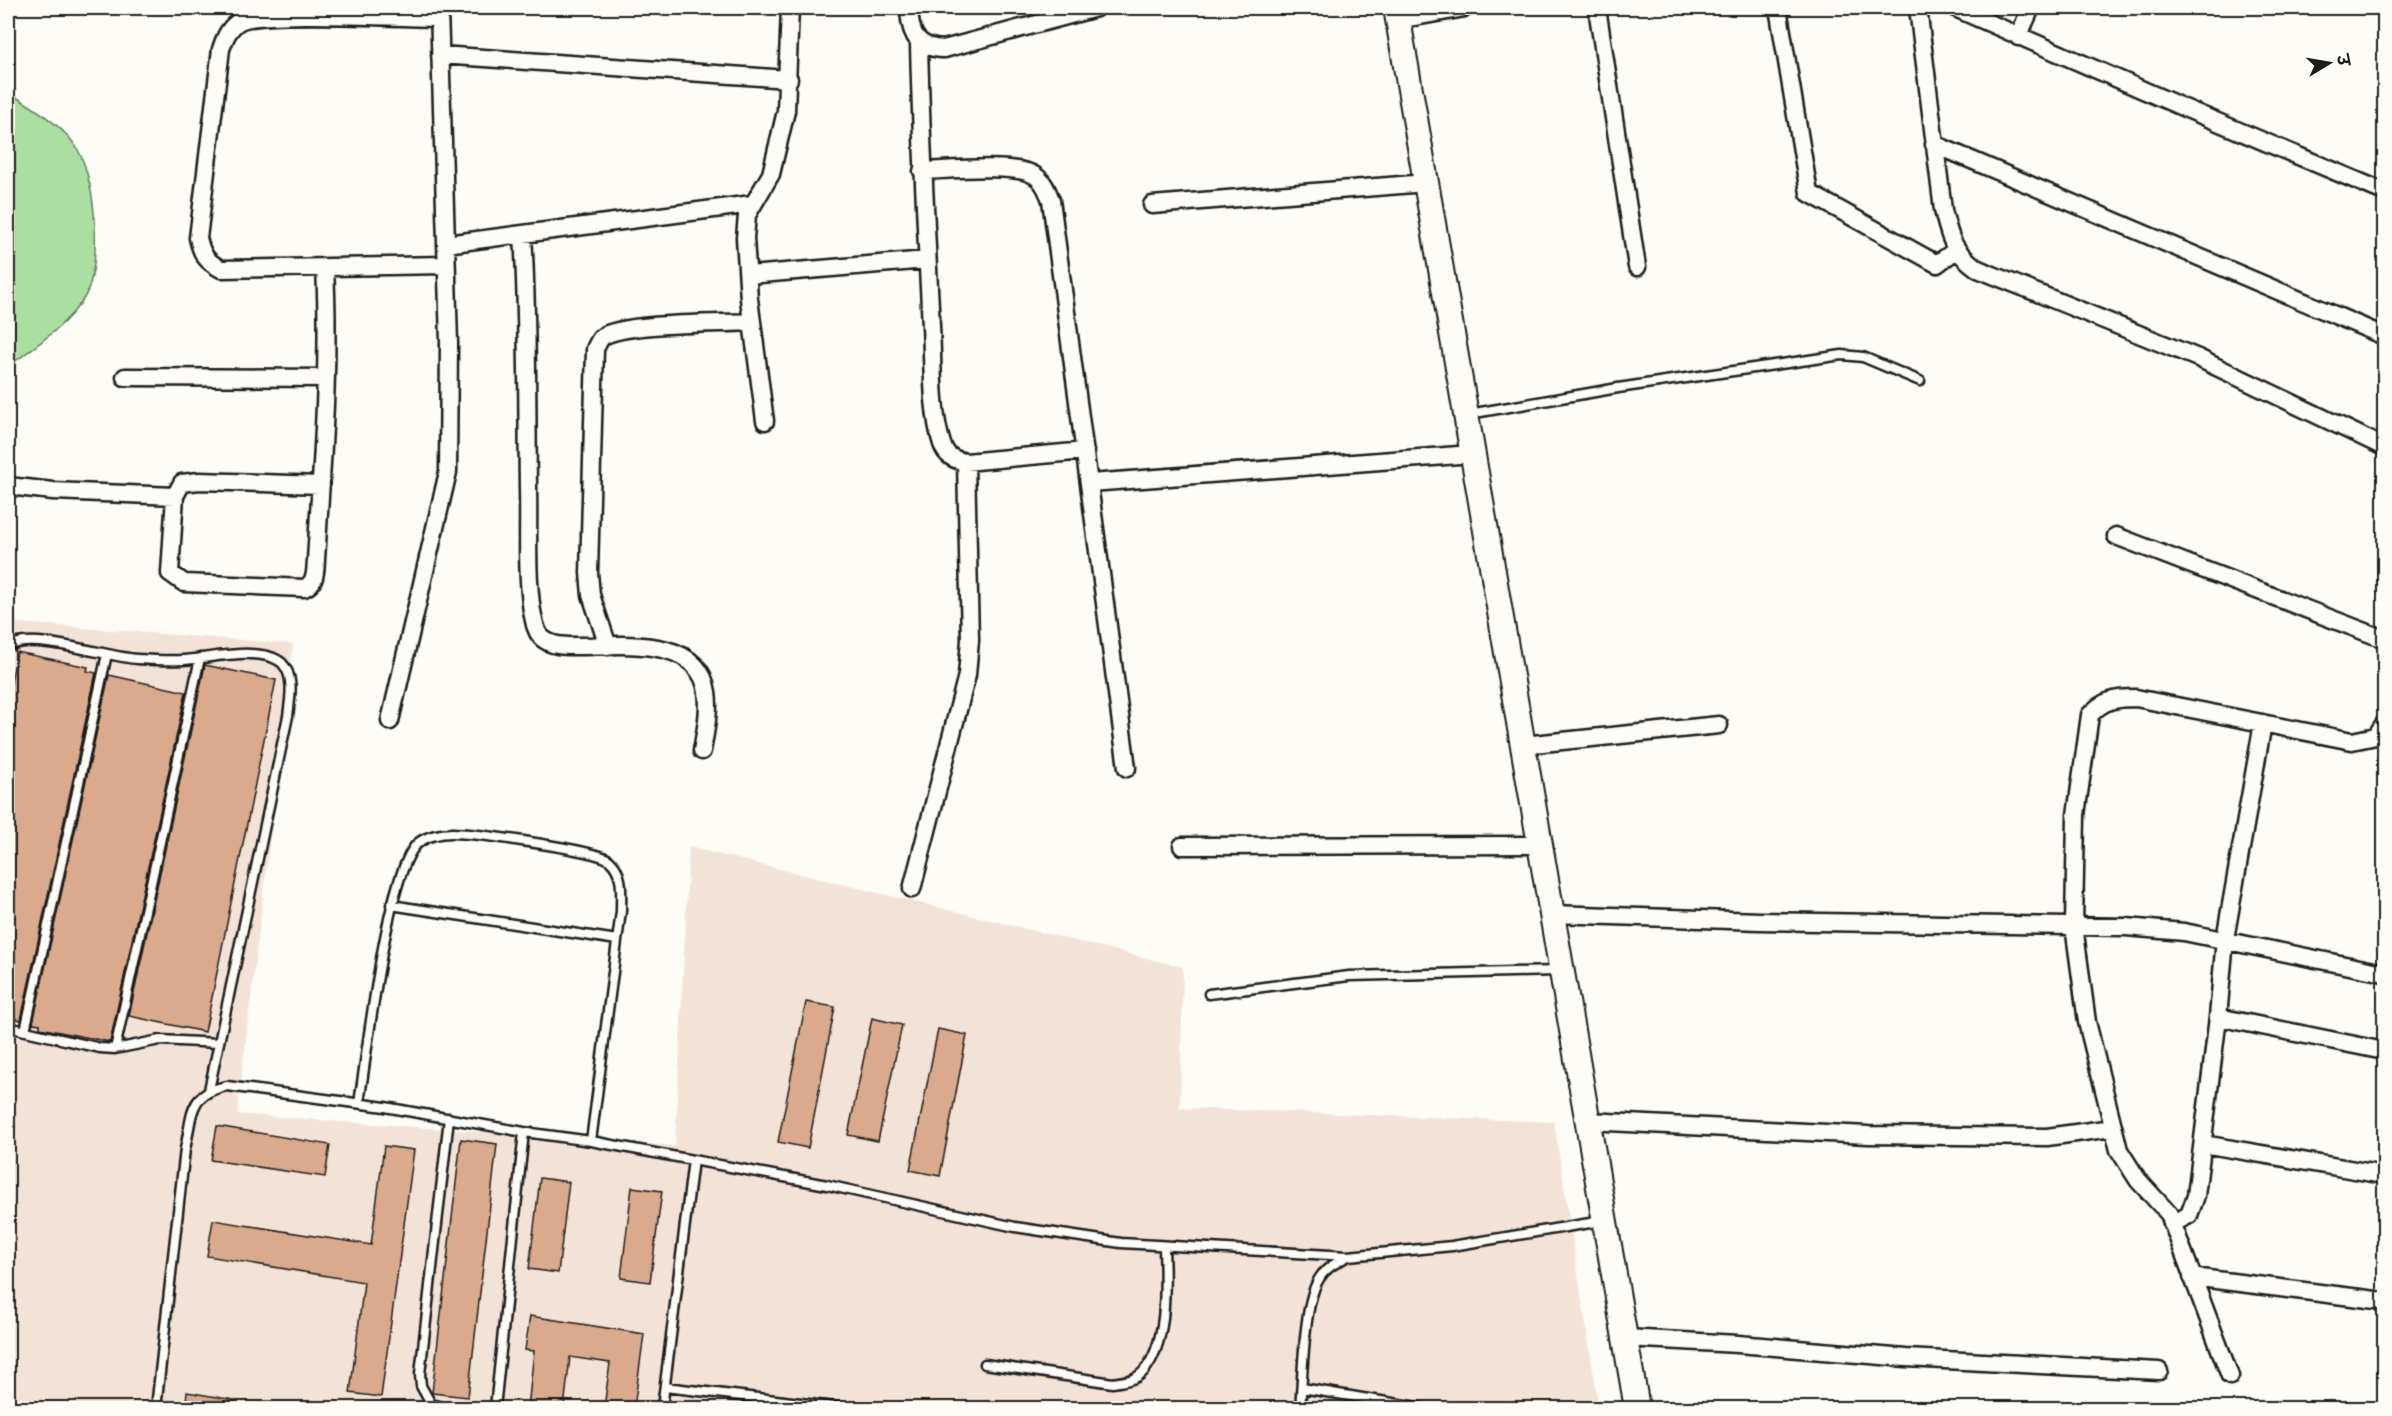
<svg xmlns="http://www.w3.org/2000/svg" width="2392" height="1416" font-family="'Shantell Sans','Playpen Sans Deva',sans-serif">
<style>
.built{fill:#f3e3d7}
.green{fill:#abdfa2;stroke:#647e5f;stroke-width:1.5}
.building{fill:#dbaa8d;stroke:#1c1c1c;stroke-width:1.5}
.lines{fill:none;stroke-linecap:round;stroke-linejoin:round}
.lane-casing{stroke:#1c1c1c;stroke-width:13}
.street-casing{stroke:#1c1c1c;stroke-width:21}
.secondary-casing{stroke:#1c1c1c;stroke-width:28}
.lane{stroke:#fdfcf7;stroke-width:8}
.street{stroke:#fdfcf7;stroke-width:16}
.secondary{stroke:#fdfcf7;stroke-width:24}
</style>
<rect width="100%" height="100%" fill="#fdfcf7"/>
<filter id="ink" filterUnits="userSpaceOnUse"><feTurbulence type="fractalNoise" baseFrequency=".0167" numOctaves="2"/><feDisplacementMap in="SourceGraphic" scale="12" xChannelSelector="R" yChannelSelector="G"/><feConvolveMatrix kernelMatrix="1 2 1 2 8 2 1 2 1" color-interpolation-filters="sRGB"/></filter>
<g filter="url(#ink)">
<path class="built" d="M8,622L293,644L237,1114L675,1146L689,847L1183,967L1180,1108L1554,1122L1599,1408H8Z"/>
<path class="green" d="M8,93C30,104 66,128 78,150C96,182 103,267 84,298C67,324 41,342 17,360L8,363Z"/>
<path class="building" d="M17,652L88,667L87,671L96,673L21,1020L8,1017V697Z
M205,665L276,680L205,1032L129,1016Z
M109,675L186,692L110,1042L40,1028V1024L33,1023Z
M806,1002L835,1007L808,1148L778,1142Z
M872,1018L902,1025L878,1141L848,1135Z
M938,1029L967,1035L940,1176L910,1170Z
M217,1126L330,1145L325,1177L211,1160Z
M461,1139L497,1144L468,1397L432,1393Z
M384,1146L414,1150L381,1397L350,1393L364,1282L207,1256L213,1220L371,1245Z
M540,1178L569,1182L558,1273L529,1269Z
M632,1187L662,1191L650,1282L621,1278Z
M530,1316L644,1334L634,1408H604L610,1363L570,1357L564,1408H528L534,1351L525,1350Z
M187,1392L235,1400L234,1408H185Z"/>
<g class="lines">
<g class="lane-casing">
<path id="lane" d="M1469,414L1618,388L1842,355L1863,357L1920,381
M8,647C31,631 107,657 137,659C152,660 168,661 183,660C208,659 262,645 282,663C295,676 290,700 288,716L209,1090
M391,905L617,940
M1209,994L1349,976L1558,971
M8,1027L100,1048L115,1049L160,1040L219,1043
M25,1031L107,654
M115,1049L200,658
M359,1103C367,1054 387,870 418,843C427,836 441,833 452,833C473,833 597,850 609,860C624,873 621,892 621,911L591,1141
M985,1364L1113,1383C1123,1381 1135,1381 1143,1372C1169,1343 1165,1283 1164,1246
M665,1387L843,1408
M1302,1388L1423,1408
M156,1408L185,1149C193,1115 187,1094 227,1086L385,1107L524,1132L591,1141L827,1185L1015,1227L1121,1243L1348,1256L1452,1246L1602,1221
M447,1408L431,1404L421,1386L420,1374L449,1118
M495,1408L524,1132
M662,1408L693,1160
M1300,1408C1303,1377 1303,1304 1319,1279C1325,1268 1338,1262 1348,1256"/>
</g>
<g class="street-casing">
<path id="street" d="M909,8C910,34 916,48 944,49L1096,8
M1597,8L1637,267
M1778,8L1809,193L1937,264L1956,250
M1918,8L1943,210C1950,240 1953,251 1978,269L2198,358L2384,447
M1955,8L2182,107L2384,192
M440,18C406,18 258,9 238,22C228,29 225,38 221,49L198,238C202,255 206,261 221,269L446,265
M1398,20L1465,8
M2018,37L2031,8
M919,43C921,137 926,231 931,326C933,361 931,411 942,444C946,456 954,460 966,462L1085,451
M440,55L789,79
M1934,144L2384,336
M922,171C948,170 1012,164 1032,174C1043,179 1047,190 1051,200L1127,768
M1152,205L1426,183
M523,234C528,319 527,404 528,489C529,529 526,571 532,611C534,620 535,630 541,637C552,648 570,646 584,646C626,645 699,637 707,692C710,711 705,733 702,751
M446,244L752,204
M748,275L927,260
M125,377L326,378
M765,421L749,299L745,238L747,215L771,174L786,111L790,8
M1090,483L1472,454
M321,485L199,481L182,483L175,496L170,573L184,583L304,588C316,583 315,573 316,560C322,463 330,366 325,268
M8,486L53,491L175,496
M2116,536L2384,639
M608,646L591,595L589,573L595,349C597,345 599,340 602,337C623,322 723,324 752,322
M390,721L448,472L449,343L439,8
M1523,745L1719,725
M1182,846L1540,845
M912,889L967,675L970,640L966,462
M1552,914L1760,921L2126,927L2184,932L2384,973
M2218,1017L2384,1051
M1588,1121L1868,1135L2047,1137L2112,1128
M2203,1144L2384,1175
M2172,1224L2189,1215L2196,1196L2218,1017L2225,939L2263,723
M2192,1277L2384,1301
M1625,1338L1738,1344L1906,1358L2159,1371
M2230,1376L2169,1214L2138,1180L2119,1150L2087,1022L2074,926L2076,815L2090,715C2103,700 2116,698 2136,698L2352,741L2376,736L2384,724"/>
</g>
<g class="secondary-casing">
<path id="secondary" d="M1396,8L1637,1408"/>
</g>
<use href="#lane" class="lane"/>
<use href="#street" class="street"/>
<use href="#secondary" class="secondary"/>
</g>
</g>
<rect width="2392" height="1416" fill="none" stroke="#fdfcf7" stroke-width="30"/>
<rect x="15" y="15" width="2362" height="1386" fill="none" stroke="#1c1c1c" stroke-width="2" filter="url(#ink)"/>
<g transform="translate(2329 63) rotate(79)" stroke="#fdfcf7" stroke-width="4.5" paint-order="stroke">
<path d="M0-4.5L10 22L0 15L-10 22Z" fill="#1c1c1c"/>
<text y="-9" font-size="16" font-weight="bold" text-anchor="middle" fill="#1c1c1c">उ</text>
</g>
</svg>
